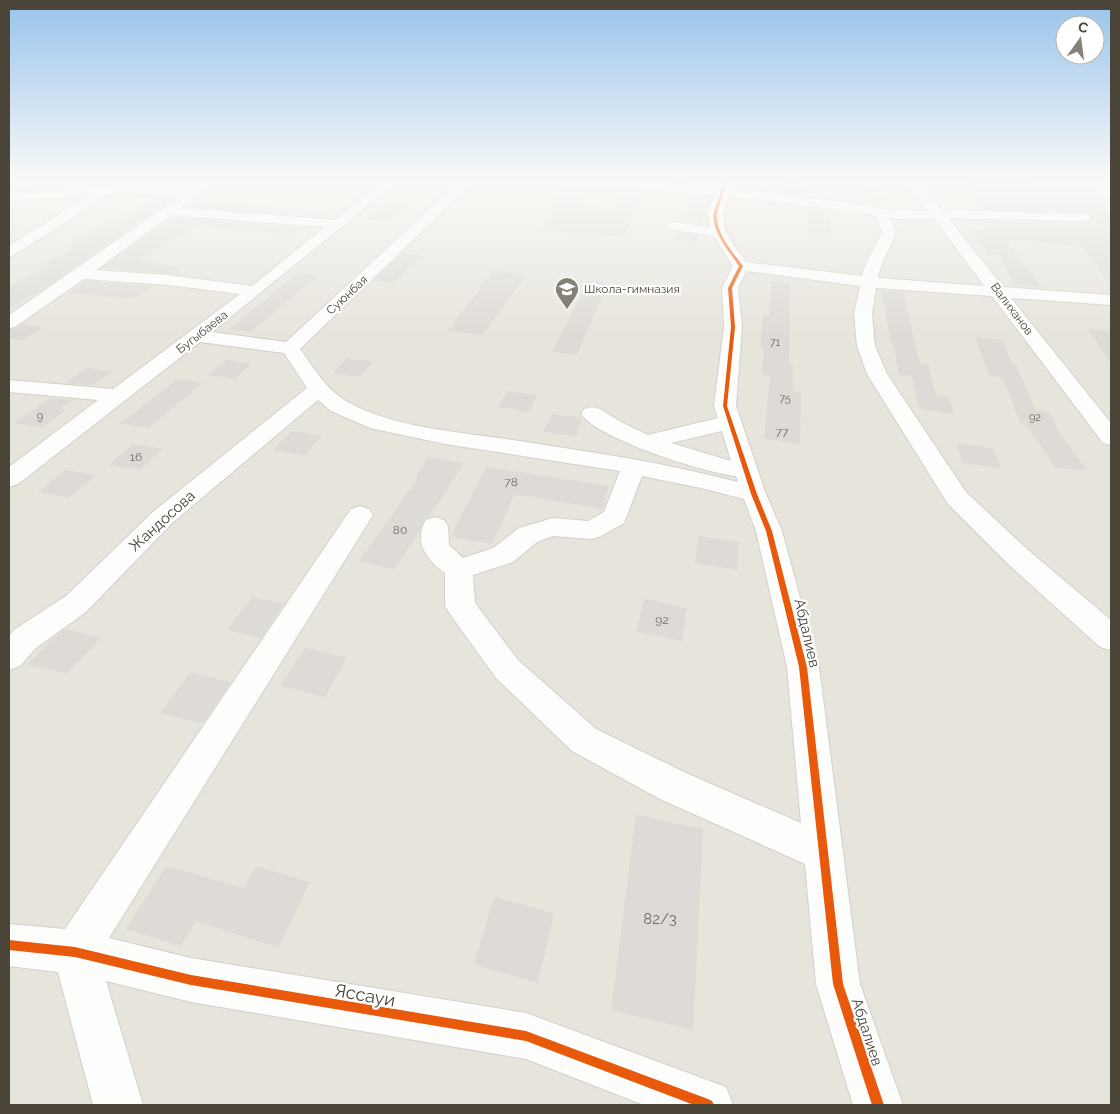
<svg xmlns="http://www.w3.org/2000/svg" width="1120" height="1114" font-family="Raleway,sans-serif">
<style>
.residential{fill:#e7e4dc}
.building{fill:#dedbd6}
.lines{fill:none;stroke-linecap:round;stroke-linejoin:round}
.minor-casing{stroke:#d2d0cb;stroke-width:2}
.minor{fill:#fdfdfc;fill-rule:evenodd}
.cycleway-casing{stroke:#fff;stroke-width:3}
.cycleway{fill:#e8590c;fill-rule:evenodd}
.labels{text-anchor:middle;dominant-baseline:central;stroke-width:4.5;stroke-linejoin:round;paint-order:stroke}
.far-number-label{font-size:11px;fill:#706a61}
.far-poi-label{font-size:12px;fill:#4b4439;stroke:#fff;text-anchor:start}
.far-street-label{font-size:12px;fill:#4b4439;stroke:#fff}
.number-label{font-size:12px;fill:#706a61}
.street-label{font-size:15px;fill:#4b4439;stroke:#fff}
.near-number-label{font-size:15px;fill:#706a61}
.near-street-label{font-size:18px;fill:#4b4439;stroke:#fff}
</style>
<rect width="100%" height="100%" fill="#f4f2ee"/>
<path class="residential" d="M9,180H1111V1105H9Z"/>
<path class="building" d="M965,180H1029L1032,184L1089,188L1111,213V284L1081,246L1006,240L1041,287L1015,284L999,255H989L978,241L972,228L986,230L983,225L987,221L1083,223L1090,221L1092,216L1088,212L981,209Z
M786,182L805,183L806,196L786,193Z
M567,185L592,187L579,206L616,209L627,190L646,192L623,237L542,230L554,212H550Z
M865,185L881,186L885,203L868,202Z
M694,196L712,197L702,224L681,221L686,209H688Z
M157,197L173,199L43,289L9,307V287L47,267L38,266L76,247L65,246Z
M193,201L245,205L324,213L319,217L186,207Z
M390,201L410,203L388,222L366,219Z
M807,208L828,210L831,235L808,233Z
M172,217L304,227L294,234L198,226L137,261L183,268L173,274L101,268Z
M678,232L699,236L697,243L675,241Z
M402,253L422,255L394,283L373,281Z
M493,271L526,275L483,335L448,331Z
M298,273L318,276L250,332L229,329Z
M85,281L154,286L134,299L68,293Z
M588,281L608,283L577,355L552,352Z
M772,281L790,283L789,364H793V391L801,392L800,444L764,439L770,376L762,375L764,348L760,347L763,314H769Z
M881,290L903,292L920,363L928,364L936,395L949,397L954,414L919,409L912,376L899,375L893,343H891Z
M22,324L44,327L23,340L9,338V330L15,329Z
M1088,329L1111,331V364Z
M975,337L1002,340L1013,365H1016L1035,409L1049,411L1058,431L1087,470L1056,468L1026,425L1021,424L1002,377L989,376Z
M346,358L373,362L360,377L333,373Z
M226,360L252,364L235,379L208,375Z
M87,368L112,372L93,385L65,383Z
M177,379L203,383L148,428L120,424Z
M507,391L537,395L529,412L498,407Z
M50,398L73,400L60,409L66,410L42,428L14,423Z
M552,414L582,418L576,436L543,432Z
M291,431L322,436L305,455L273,450Z
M957,443L993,448L1001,468L962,463Z
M133,444L163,449L140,470L109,465Z
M428,457L464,463L429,517L424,519L420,531L395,569L359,561L418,478H415Z
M486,467L609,486L602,509L515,494L492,544L450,537Z
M65,470L96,475L69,498L38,492Z
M699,536L739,542L737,570L695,563Z
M252,597L284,604L261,638L227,630Z
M644,599L687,608L682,641L636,632Z
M65,629L101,638L67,674L27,665L52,639Z
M305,648L347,658L325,697L280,686Z
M190,672L231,682L203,723L160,713Z
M636,815L703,829L693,1030L611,1010Z
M166,866L244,888L256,866L310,882L278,948L196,921L181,946L126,929Z
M494,897L554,913L538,983L474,964Z"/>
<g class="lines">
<g class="minor-casing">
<path id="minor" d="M202,180H217L181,208L335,220L385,180H399L212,332L286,342L461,180H475L300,349C314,368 326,390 348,402C391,427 457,432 506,439C584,451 661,462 738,482L736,476C705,473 598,439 581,414L584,409L592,407L600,409L621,422L648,435L718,418L714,406L724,327L722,288L733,266L714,236L674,230L669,229L667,226L669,223L674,222L710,227L708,214L715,195L576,184L570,180H629L718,187L720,180H732L730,188L850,203L886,210L928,211L905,180H918L941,210L1088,214L1090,217L1088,220L1083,221L948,218L1003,287L1111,295V305L1011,298L1111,423V445L1103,443L992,296L876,288L872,314L875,346L887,374L966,492L1028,550L1111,620V650L1100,647L1008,564L948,504L867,374L857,346L854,314L860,286L746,271L738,288L742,327L736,406L766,494L782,531L819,667L860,984L903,1105H853L816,984L805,864L660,799L572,751L496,678L450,614L445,606V573C427,561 413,541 426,520L435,517L444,520L448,526L449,545L463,558L493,548L519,528L543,521L552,518L588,521L604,512L620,471L445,444L370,428L331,411L318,400L172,523L86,612L36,648L20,666L9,670V636L14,630L66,596L154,511L307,388L284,353L200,342L18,484L9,487V467L98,400L9,392V380L113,389L240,294L168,285L84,279L15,327L9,328V315L185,193L107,195L14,255L9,257V246L88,196L12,200L9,199V193L104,187L196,185ZM728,196L850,211L876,216L882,231C877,247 865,260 862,276L746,262C728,236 716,228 728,196ZM171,215L325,227L252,286L168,275L96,270ZM890,218L913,220L934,218L984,286L878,278C881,261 891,248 896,231ZM722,431L731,461L671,443ZM642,476L701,488L744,499L756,531L787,667L801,823L686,773L596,729L518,660L475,603L473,575L513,562L537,542L553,536L592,539L601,536L624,523Z
M1082,180H1097L1111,190V200L1106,199Z
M360,506L369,509L373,515L109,938L191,958L526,1013L726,1087L733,1105H644L526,1059L191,1002L106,981L143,1105H93L58,972L9,966V924L65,929L351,509Z"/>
</g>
<use href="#minor" class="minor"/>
<g class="cycleway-casing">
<path id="cycleway" d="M725,180H727L717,214C716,234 732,251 743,266L732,288L735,327L727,406L757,494L772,531L807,667L843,984L884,1105H872L833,984L799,667L766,531L751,494L723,406L731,327L728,288L739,266C729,251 713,234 713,214Z
M9,940L75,947L191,975L526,1031L708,1099L712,1101L714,1105H694L526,1041L191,985L75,957L9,950Z"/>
</g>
<use href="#cycleway" class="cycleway"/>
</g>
<linearGradient id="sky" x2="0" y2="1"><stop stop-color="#98c4ec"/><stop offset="0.54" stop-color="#faf9f7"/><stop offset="1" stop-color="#faf9f7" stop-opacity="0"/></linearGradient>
<rect width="1120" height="336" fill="url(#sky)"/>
<defs>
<g id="school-pin" transform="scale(1.25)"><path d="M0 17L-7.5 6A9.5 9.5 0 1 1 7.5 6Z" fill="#868178" stroke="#fff"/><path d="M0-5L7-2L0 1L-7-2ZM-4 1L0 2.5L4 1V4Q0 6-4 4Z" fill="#fff"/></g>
</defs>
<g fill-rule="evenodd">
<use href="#school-pin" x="567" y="289"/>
</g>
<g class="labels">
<g class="far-number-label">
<text x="775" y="342">71</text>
<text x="785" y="398">75</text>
<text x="40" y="416">9</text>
<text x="1035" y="417">92</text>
</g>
<g class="far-poi-label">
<text x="584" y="289">Школа-гимназия</text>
</g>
<g class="far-street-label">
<text transform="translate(347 295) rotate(-43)">Суюнбая</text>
<text transform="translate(1012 309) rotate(53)">Валиханов</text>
<text transform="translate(202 332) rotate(-38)">Бугыбаева</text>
</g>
<g class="number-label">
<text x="782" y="432">77</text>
<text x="136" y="457">16</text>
<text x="511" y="482">78</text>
<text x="400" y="530">80</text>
<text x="662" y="620">92</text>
</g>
<g class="street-label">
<text transform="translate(162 521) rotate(-42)">Жандосова</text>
<text transform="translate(807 633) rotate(77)">Абдалиев</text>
<text transform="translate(867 1032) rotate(72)">Абдалиев</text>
</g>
<g class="near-number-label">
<text x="660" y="919">82/3</text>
</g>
<g class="near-street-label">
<text transform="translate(365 995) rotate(10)">Яссауи</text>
</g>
</g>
<rect width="1120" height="1114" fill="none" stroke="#4b4439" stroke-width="20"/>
<g transform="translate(1080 40) rotate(14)"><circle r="24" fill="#ffffff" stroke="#b7b4b0"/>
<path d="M0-4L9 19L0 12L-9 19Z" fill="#868178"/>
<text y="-8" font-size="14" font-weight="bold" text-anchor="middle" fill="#4b4439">С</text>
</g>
</svg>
